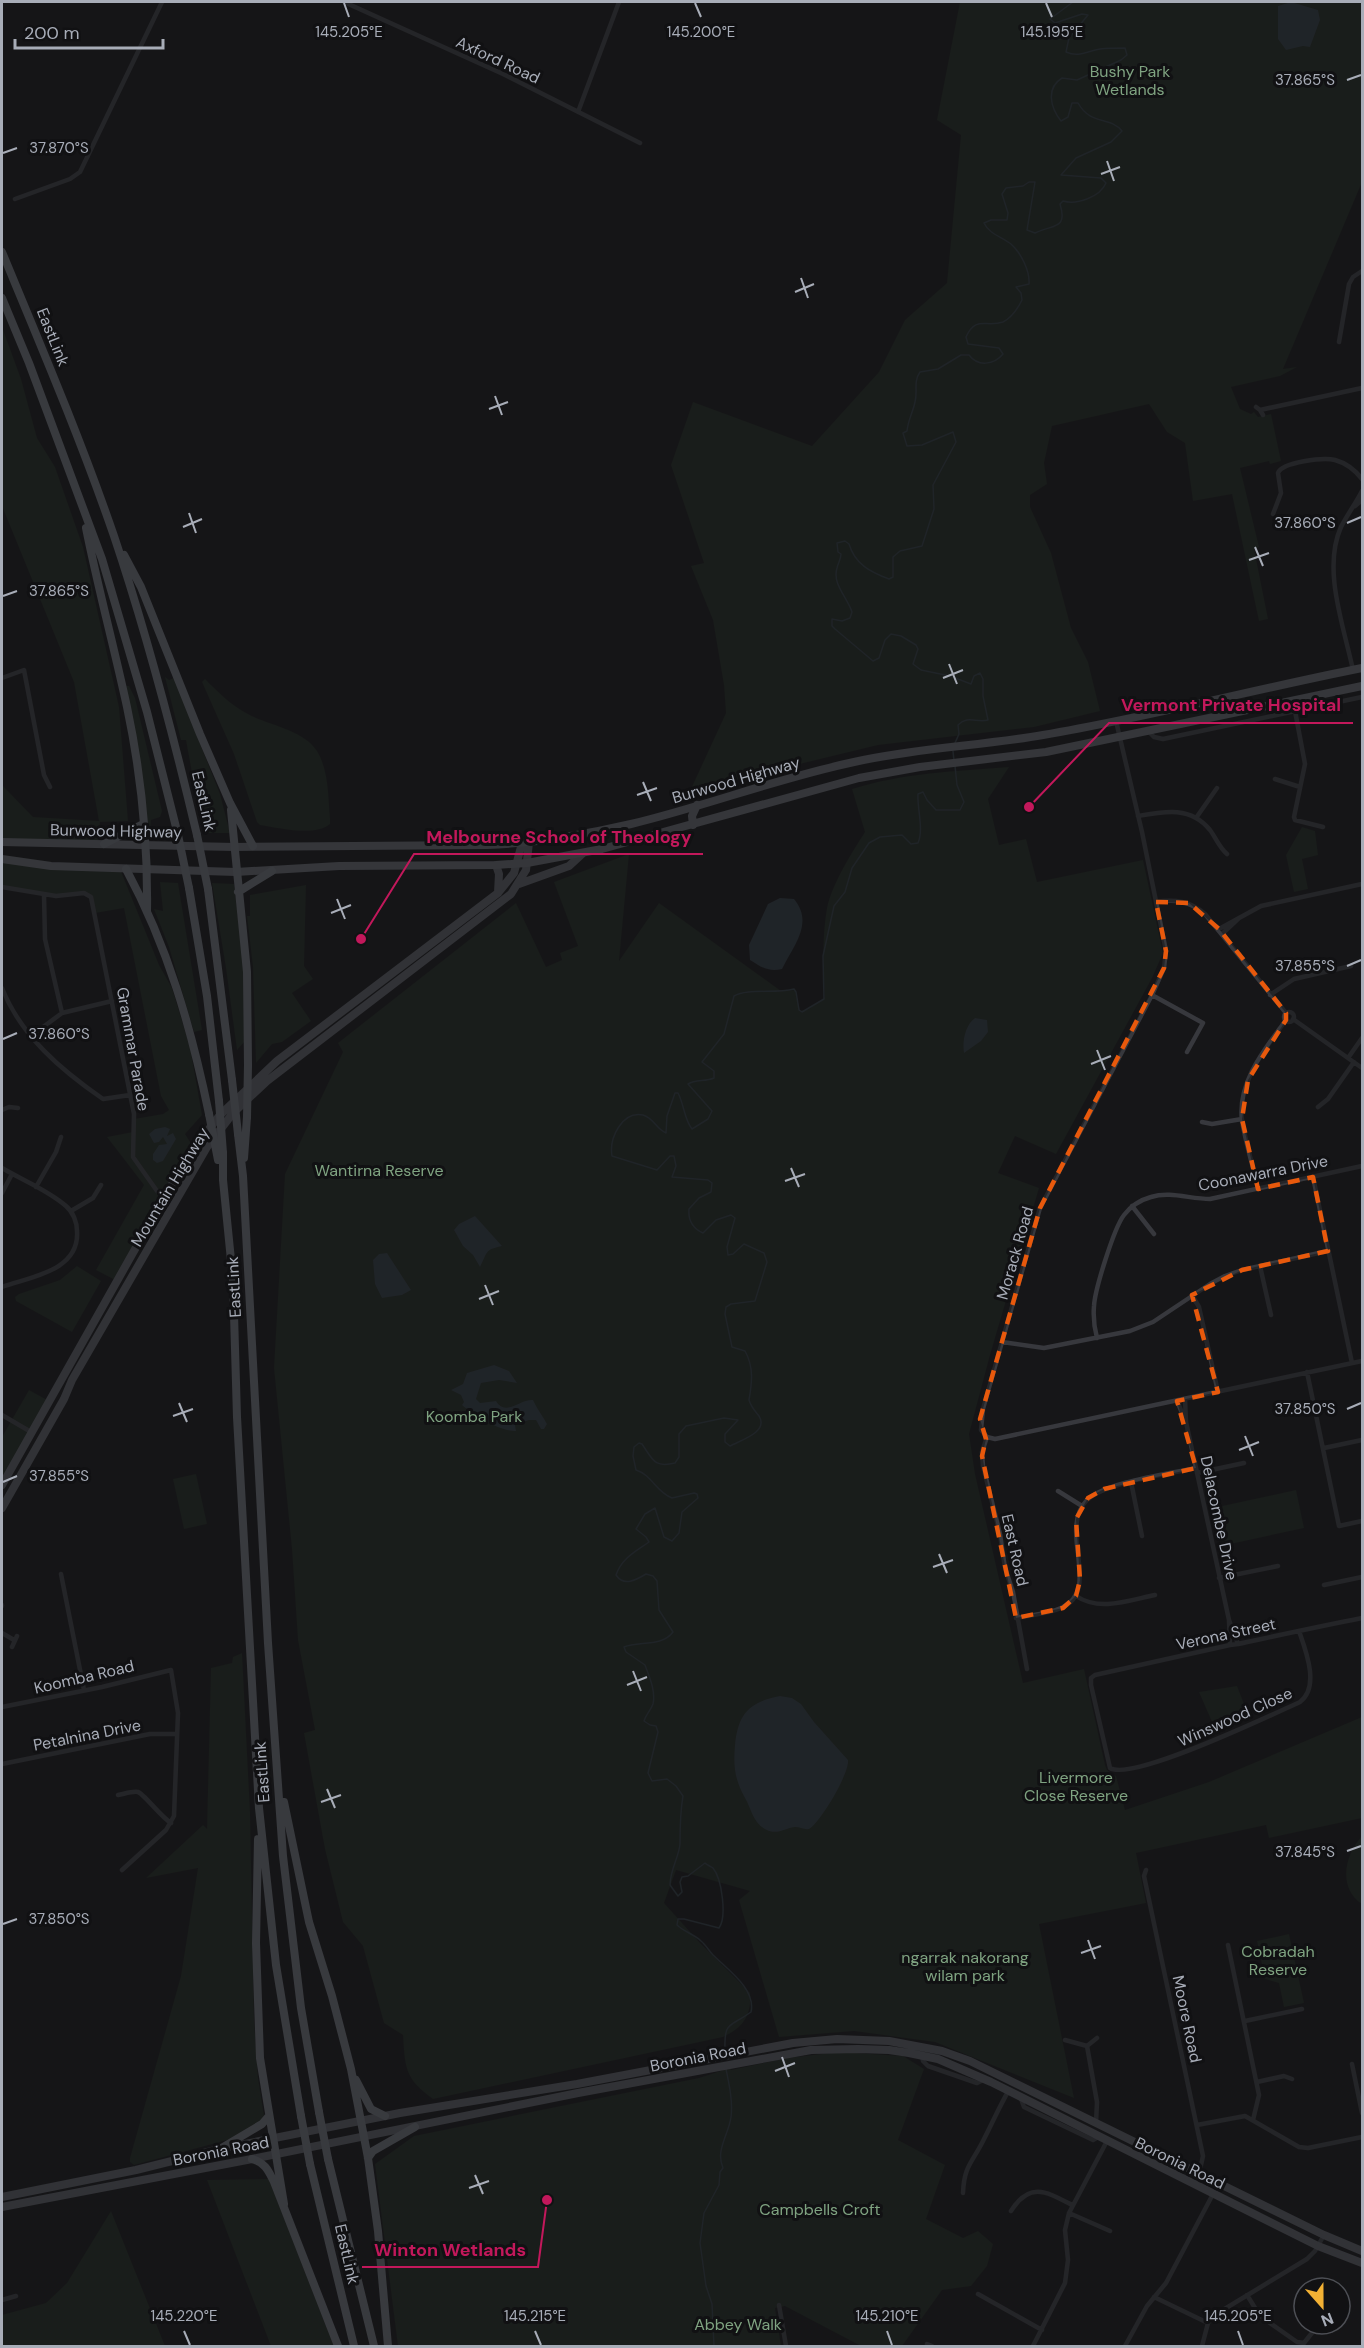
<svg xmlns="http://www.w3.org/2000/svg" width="1364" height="2348" font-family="'DM Sans',sans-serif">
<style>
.green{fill:#1e261f}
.water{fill:#2c353c}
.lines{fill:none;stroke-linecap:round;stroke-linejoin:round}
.stream{stroke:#2c353c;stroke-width:1.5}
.minor{stroke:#37383d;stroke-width:4.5}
.primary{stroke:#53555c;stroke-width:8}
.trunk{stroke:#5b5e65;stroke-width:8}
.motorway{stroke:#63666e;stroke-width:8}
.motorway-bridge{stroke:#63666e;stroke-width:8}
.marked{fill:none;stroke:#e8590c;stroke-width:4.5;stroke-dasharray:12 8;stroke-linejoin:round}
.ticks{fill:none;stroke:#a8adb8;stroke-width:2}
.labels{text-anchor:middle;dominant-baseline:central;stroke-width:6;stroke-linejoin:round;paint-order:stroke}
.street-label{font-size:16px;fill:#a8adb8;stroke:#111113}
.park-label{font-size:16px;fill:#7fa381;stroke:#111113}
.ticks-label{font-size:15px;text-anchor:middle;fill:#a8adb8;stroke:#111113;stroke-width:6;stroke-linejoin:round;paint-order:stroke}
.leader{fill:none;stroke:#c2185b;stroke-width:2}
.callout-dot{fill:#c2185b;stroke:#111113;stroke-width:2}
.callout-label{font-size:18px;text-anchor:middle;font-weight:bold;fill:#c2185b;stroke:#111113;stroke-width:6;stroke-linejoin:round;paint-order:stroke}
</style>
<rect width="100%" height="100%" fill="#161618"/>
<path class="green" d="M960,2H1362V182L1283,369L1297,367L1280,376L1231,387L1240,409L1251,414L1254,412L1258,417L1271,414L1281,461L1270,464L1269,461L1240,468L1259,547L1254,549L1268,619L1259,621L1232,494L1193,501L1185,443L1167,432L1149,404L1052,426L1044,463L1047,484L1030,495V507L1051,553L1071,628L1088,662L1100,711L1034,727L878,745L750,776L703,791H690L726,713L724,685L713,620L691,566L704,563L671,465L693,402L812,446L879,372L905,320L947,283L961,135L937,120Z
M2,327L21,379L37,438L55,467L83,547L119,707L128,821L100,822L98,844L2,842V785L33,817L99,821L74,682L2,506Z
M165,677L169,680L174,678L220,794L230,833H204L191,780L192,773L186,740H181Z
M205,679C219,693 231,705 248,714C268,725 304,730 317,751C329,771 328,796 330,818V824C315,837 279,828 260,825L257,822L234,754L202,682Z
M126,686H129L135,698L162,811L160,817L151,820L150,832H148Z
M1009,767L988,799L999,845L1026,839L1037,882L1143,860L1163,953L1152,978L1056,1154L1015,1136L998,1173L1039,1188L990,1355L969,1434L975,1474L1023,1683L1084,1669L1105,1765L1107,1770L1116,1776L1125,1810L1209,1782L1362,1717V1818L1269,1838L1266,1825L1136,1853L1146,1903L1039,1924L1074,2098L935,2042L854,2031L779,2037L739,1900L750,1891L676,1870L664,1903L700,1943L750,1993C752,2015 743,2028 723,2037L433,2099C405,2079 405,2068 403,2035L384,2023L363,1946L343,1922L325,1849L304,1733L315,1730L298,1640L292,1549L274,1368L285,1174L343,1052L338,1043L516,903L546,967L562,960L560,953L578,946L554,882L629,854L619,961L659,903L781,991L795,990L800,1011L809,1009L825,997C823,968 822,936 827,908C832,884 852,852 865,832L852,789C903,773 956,771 1009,767Z
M1302,827L1315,831L1318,855L1302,859L1308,889L1294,892L1286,855Z
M2,859L120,869L159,965L172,988L190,1047L202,1115L185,1134L194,1148L117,1281L96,1270L144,1185L107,1137L133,1132L134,1119L163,1114L169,1110L161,1096L124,908L95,913L92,899L87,893L61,896L2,887Z
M160,882L178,883L202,1030L194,1032L169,947L154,909L163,911Z
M212,883L234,884L244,967L246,1040L237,1050L226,968Z
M306,885L304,966L313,979L292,993L311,1021L282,1042L272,1044L256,1063L253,967L247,916H250V895Z
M77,1266L101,1281L72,1332L16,1301L15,1297L19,1294L60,1280Z
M29,1390L49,1401L2,1485V1437Z
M196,1474L207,1524L184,1529L173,1479Z
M1296,1490L1304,1528L1221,1546L1213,1508Z
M242,1653L250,1812L254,2019L258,2078L264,2116L260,2122L231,2139L134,2165L130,2162V2158L181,1976L198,1868L146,1878L203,1825L207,1829L211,1668L232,1663L233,1657Z
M1237,1686L1249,1717L1216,1731L1199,1692Z
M1362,1836V1904C1338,1888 1344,1856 1362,1836Z
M1289,1934L1304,2003L1284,2007L1279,1983L1265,1979L1257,1941Z
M839,2052L903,2056L924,2069L898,2140L945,2165L926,2219L963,2238L978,2231L993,2244L987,2266L971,2286L942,2290L902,2346H861L785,2306L775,2308L781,2346H398L375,2164L414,2136L699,2078L730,2068L731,2070L787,2058Z
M269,2179L334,2346H271L207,2180Z
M111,2211L165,2346H2V2315L46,2303L67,2283Z"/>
<path class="water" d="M1291,2L1318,10L1320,20L1310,47L1303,46L1286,50L1278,39V6Z
M780,898L794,899C814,923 794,945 782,969C768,972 761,967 750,960L749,945L768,904Z
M975,1018L987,1020L988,1032L981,1041L964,1053C962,1042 965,1025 975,1018Z
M165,1127L170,1129L167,1136L173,1133L176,1139L163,1161L157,1163L153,1160V1154L159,1145L167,1144L163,1137L159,1142L154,1143L149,1134L155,1129Z
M475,1216L502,1246C484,1250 488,1252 480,1267L473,1255L463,1246L454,1230L459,1224Z
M387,1253L411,1290L402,1295L382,1298L375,1284L373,1260L379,1254Z
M494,1365L509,1371L517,1383L499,1380L481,1383L476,1399L480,1403L496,1401C506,1417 519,1399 533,1400C537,1409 543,1416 547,1424L544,1429H541L536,1420H529L515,1425L516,1431C501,1432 473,1415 462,1405L464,1402L461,1395L451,1390L463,1384L467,1373Z
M780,1696L792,1698L801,1704L814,1722L848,1760C850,1773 820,1823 809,1829C804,1830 800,1827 795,1827C785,1828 780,1834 769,1831C753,1825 752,1810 745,1798C735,1780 733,1767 735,1745C738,1714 749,1702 780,1696Z"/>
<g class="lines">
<path class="stream" d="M955,743L959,734L958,725C968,715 976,723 988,720L983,696V679L980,673L974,676L971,684L950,676L921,670L913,664L918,649L916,645L901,636L891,634L885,640L879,658L873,661L835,629L832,626V619L842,621L850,618L852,612C847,597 832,584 837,568C838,563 841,559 841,554L838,552L837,543L845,541L849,544C855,564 870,572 889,579L893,577V557L900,551L922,546L934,509L933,485L956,442L953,432L922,445L907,446L903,433L907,431C908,420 913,412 915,402C918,391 913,382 920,372L938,369L961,355H969C978,367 994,365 1003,354L999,348L968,344L966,337C976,315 986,328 1003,322C1011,318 1018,308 1022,300L1021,293L1016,287L1029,284C1030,271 1021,253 1011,244C1002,237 989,234 984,223L991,220H1007L1008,213L1002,194L1006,188L1023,186L1029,182H1035L1027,230L1035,233C1053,224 1068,230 1060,204L1063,201C1077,205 1100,197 1106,183L1101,178L1061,175L1076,158L1111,142L1122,131C1110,116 1091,126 1078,103H1072L1068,117L1061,121C1050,107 1046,88 1062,78L1077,80L1121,60L1127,55L1125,48C1117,48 1108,48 1100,49C1087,51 1079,58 1066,52L1069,38L1088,15L1082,14L1055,23L1050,19L1073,2
M953,751L954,761
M725,2052C724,2020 729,2028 751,2012C756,1989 728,1970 713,1955C709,1951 706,1945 701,1941C694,1934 684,1932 677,1925L678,1919H684L719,1928C727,1917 722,1879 713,1868C710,1866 707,1865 705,1863L688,1876L682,1877L680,1882L682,1892L678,1896L670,1885C670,1870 679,1857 680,1844C680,1827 680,1813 683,1796L676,1786L667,1779L652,1781L648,1773L658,1732L656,1726L650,1725L644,1721C646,1714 651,1710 653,1704C656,1691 649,1676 645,1665L626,1652L624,1647C639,1641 662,1647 673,1632L659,1610L657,1581L653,1576L646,1574C636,1580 624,1587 616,1575C622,1558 635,1552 649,1542L646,1537L636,1529L645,1514L655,1508L664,1537L672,1541L679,1533L682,1512L698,1498L697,1494L694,1493L672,1498C656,1492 652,1475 636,1470L633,1456L634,1447L639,1443L642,1444C653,1460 654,1468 675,1463L679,1457V1434L686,1426L724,1418L738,1420L725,1434V1442L730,1446C741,1440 769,1432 759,1416C755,1411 751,1407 749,1400C752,1383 754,1367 745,1351L732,1347L725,1314L726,1307L731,1304L755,1301L767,1262L764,1253L744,1244L733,1254L728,1255L727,1247L735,1218L731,1215L716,1220L703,1233C692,1228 688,1220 689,1209L699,1198L711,1192L712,1183L708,1180L672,1177L676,1166L674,1156H670L657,1170L612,1156C609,1138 622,1111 643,1115C654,1118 656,1129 666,1133L667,1116L675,1093H678C684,1104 684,1119 692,1129L708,1119L712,1111L688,1084C696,1079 705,1082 714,1078V1071L702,1062L724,1034L734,996C748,988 775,994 794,989L796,992L799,1010L802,1012L824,999L823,956L834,906L845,892L852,868L869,843L880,837L902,835L911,844L918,843C924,829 917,809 918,794L923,792L927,800L936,810H960L964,802L957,785L955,766
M714,2346L712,2304L706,2286L700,2243L704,2213L719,2185L720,2172L723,2168C715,2150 729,2134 731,2117C733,2101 729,2084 726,2069"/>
<path class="minor" d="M344,2L503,74L640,143
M578,112L619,2
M15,199L70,179L80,172L162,2
M1339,342L1349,284L1353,277L1362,271
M1256,407L1260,410L1263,415
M1260,410L1362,388
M1355,506L1362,500
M1273,514L1281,493L1278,473C1282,462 1324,457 1335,460C1346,463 1355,470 1362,479
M1353,670C1344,627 1322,569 1341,527C1347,515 1356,503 1362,491
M2,678L24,670L44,775L50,787
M1295,711L1305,764L1294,817L1295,820L1323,827
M1116,721L1142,832L1166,951L1164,968L1152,995L1040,1208L983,1409L981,1430L987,1437L995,1439L1362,1361
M1149,732L1154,737L1163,739L1362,697
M1275,779L1300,787
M1138,816C1165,811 1191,806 1210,830C1216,838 1219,847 1227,854
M1196,818L1217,788
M2,887L56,896L84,893L91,897L134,1114L133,1157L157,1191L165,1196
M44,895L45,939L62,1013
M1156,902C1175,899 1190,901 1205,914L1286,1013
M1219,929L1261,906L1362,884
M1222,934L1239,918
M2,988C21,1036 61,1070 103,1099L130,1095
M1152,995L1203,1023L1187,1052
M1270,995L1294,979L1351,966
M1284 1017a5 5 0 1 1 10 0a5 5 0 1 1-10 0Z
M1293,1019L1362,1068
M31,1036L62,1013L112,1001
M1348,1058L1362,1038
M1318,1107L1328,1099L1354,1062
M2,1110L9,1107L18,1108
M1202,1122L1212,1124L1242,1119
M2,1168C22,1180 48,1190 66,1206C73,1212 77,1222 77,1231C80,1271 30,1277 2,1287
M1313,1177L1352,1363
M36,1187L56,1152L61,1137
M1258,1189C1253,1166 1246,1144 1242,1121C1237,1082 1265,1049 1286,1020
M2,1193L12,1174
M1132,1206L1154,1234
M71,1211L93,1198L101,1185
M1260,1266L1271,1315
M1192,1295L1199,1307L1218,1392
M1097,1338C1094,1327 1093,1318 1094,1306C1095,1289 1114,1228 1124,1215C1131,1206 1140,1200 1151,1197C1170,1191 1190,1199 1210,1199L1362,1166
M1002,1342L1044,1348L1130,1331L1153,1322L1210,1284L1225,1276L1242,1270L1328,1251
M1307,1372L1339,1526L1362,1521
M1185,1399L1186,1422
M1177,1401L1186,1422L1229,1620L1238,1644
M2,1415L31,1432
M987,1437L982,1452L983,1466L1000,1534L1005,1568L1013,1592L1027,1669
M1324,1448L1362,1440
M1197,1473L1244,1463
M1131,1482L1142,1536
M1058,1491L1082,1506
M61,1574L84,1690
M1219,1578L1278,1566
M1324,1585L1362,1577
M1076,1596C1100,1612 1130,1600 1155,1595
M2,1606V1605
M1016,1618C1031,1615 1048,1614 1061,1608C1103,1590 1057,1530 1087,1500C1106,1482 1169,1474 1196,1468
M1229,1621L1230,1645
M1299,1631C1306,1651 1320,1687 1300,1702C1271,1715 1132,1782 1110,1768L1091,1685V1678L1095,1675L1230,1645L1238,1644C1280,1635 1321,1626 1362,1618
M2,1633L14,1640
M12,1647L17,1636
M2,1707L102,1687L171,1670L178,1713L174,1816L166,1830L122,1870
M2,1764L150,1734H177
M118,1795C124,1794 132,1791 138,1792C144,1794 161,1817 171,1823
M1146,1870L1144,1876L1203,2156L1199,2174
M1228,1945L1259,2095L1253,2120
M1245,2021L1302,2009
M1065,2040L1087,2046L1097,2038
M1087,2046L1097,2102L1096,2123
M922,2055L923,2061L928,2066L977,2083L985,2079
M1352,2064L1362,2113
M1257,2082L1284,2076L1292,2079
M1020,2096L1024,2107L1093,2140L1098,2137
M1197,2125L1245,2116L1299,2147L1308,2148L1362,2137
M963,2193C964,2166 972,2163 983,2141C992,2124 999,2107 1009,2090
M1011,2211C1030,2181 1047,2192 1072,2205
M1069,2213L1110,2231
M978,2294L1042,2330
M1247,2295L1260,2316L1297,2342L1304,2343L1319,2324
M1154,2297L1208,2323
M2,2300L16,2296
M779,2305L786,2346
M927,2344L932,2346
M1033,2346L1065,2283L1068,2260L1065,2230L1069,2213L1107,2141
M1125,2346L1147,2306L1166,2283L1213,2194
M1202,2346L1208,2323L1213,2316L1307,2259L1315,2251L1324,2235"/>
<path class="primary" d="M496,865L499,874L498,893
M519,884L569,866L582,854
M2,1485L165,1196L194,1148L220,1115L277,1061L498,893L514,873L522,843
M2,1508L64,1399L72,1380L207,1147L233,1113L267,1081L511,894L526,870L529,842
M2,2197L136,2170L220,2149L400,2113L577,2084L793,2043L837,2039L889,2041L942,2051L970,2061L1324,2235L1362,2251
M2,2207L252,2159L578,2093L811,2050L858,2049L889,2050L909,2053L938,2059L991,2082L1318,2246L1362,2263"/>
<path class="trunk" d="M693,825L692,816L697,805
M2,842L234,847L487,845C536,843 584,835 631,824C706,806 778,778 854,762C916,748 980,746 1043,735C1150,717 1256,689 1362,668
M2,859L51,866L236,872L339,866L496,865L527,863L602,849L859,778L920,767L1046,752L1362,686"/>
<path class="motorway" d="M2,252C41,346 81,440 114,536C147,634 173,734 197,835
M2,298L29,363L102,559L147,712L178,835
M86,528C98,588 114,647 127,707C141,773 148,844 147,912
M124,555L141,587L200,734L230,803L253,846
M231,810L247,972L248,1065
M104,844L143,824
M126,869C168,947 191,1027 209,1114
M189,888L207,996L219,1101
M208,889L232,1080
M238,892L272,871
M238,1134L243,1176L268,1643L283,1856L301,2008L319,2112
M223,1153V1180L233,1280L237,1417L259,1808L276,1965L301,2116
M244,1158L247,1117
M284,1802L309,1922L332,1996L351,2069L368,2158L378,2231L388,2346
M258,1839L256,1943L260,2058L284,2204
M356,2080L371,2109L385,2116
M220,2149L262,2124L268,2117
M368,2158L373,2151L415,2127
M252,2159C265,2162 269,2172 274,2182L338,2346
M328,2159L374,2346
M310,2164L354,2346"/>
<path class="motorway-bridge" d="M178,835L189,888
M197,835L208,889
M232,1080L238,1134
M219,1101L223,1153
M209,1114L218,1160
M247,1117L248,1065
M319,2112L328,2159
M301,2116L310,2164"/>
</g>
<path d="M0 0H1364V2348H0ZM1156,902L1189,903L1219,929L1286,1013V1020L1248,1080L1242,1119L1258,1189L1313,1177L1328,1251L1242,1270L1192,1295L1218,1392L1177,1401L1196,1468L1104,1489L1088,1498L1076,1519L1080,1580L1076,1596L1063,1608L1016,1618L982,1456L986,1439L980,1419L1040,1208L1164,968L1166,951Z" fill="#161618" fill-opacity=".55" fill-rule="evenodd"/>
<path class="marked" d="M1156,902L1189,903L1219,929L1286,1013V1020L1248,1080L1242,1119L1258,1189L1313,1177L1328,1251L1242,1270L1192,1295L1218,1392L1177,1401L1196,1468L1104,1489L1088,1498L1076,1519L1080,1580L1076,1596L1063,1608L1016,1618L982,1456L986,1439L980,1419L1040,1208L1164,968L1166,951Z"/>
<path class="ticks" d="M344,3L349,17M695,3L701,17M1046,3L1052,17M1347,80L1361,75M3,153L17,148M1107,161L1114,181M1101,174L1120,167M801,278L808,298M795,292L814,284M495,396L502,415M489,409L508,402M189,513L196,533M1347,523L1361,517M183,527L202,519M1255,547L1263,566M1249,560L1269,553M3,596L17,591M949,664L957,684M943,678L963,670M643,782L651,801M637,795L657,788M337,899L345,919M331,913L351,905M1347,966L1361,960M3,1039L17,1033M1097,1050L1105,1070M1091,1064L1111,1056M791,1168L799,1187M785,1181L805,1174M485,1285L493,1305M479,1299L499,1291M179,1403L187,1422M1347,1409L1361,1403M173,1416L193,1409M1245,1436L1253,1456M1239,1450L1259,1442M3,1482L17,1476M939,1554L947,1573M933,1567L953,1560M633,1671L641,1691M627,1685L647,1677M327,1789L335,1808M321,1802L341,1795M1347,1851L1361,1846M3,1924L17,1919M1088,1940L1095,1959M1081,1953L1101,1946M782,2057L789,2077M775,2071L795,2063M475,2175L483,2194M469,2188L489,2181M184,2331L190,2345M535,2331L541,2345M887,2331L892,2345M1238,2331L1243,2345"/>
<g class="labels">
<g class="street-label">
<text transform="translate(498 60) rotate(25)">Axford Road</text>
<text transform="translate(53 337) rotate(68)">EastLink</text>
<text transform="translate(736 780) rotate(-16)">Burwood Highway</text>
<text transform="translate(204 801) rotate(77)">EastLink</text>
<text transform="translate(116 831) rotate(1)">Burwood Highway</text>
<text transform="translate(133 1049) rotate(80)">Grammar Parade</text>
<text transform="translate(1263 1173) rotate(-11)">Coonawarra Drive</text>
<text transform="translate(170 1187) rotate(-59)">Mountain Highway</text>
<text transform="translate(1015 1253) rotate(-74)">Morack Road</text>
<text transform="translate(234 1287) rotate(-93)">EastLink</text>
<text transform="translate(1219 1518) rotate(78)">Delacombe Drive</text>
<text transform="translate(1015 1550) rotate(77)">East Road</text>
<text transform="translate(1226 1634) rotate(-12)">Verona Street</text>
<text transform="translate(84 1677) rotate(-13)">Koomba Road</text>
<text transform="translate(1235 1717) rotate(-24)">Winswood Close</text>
<text transform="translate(87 1735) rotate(-11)">Petalnina Drive</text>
<text transform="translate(262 1772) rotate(-94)">EastLink</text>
<text transform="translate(1187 2019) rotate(78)">Moore Road</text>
<text transform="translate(698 2057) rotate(-11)">Boronia Road</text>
<text transform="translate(221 2151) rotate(-11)">Boronia Road</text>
<text transform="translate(1180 2163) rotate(26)">Boronia Road</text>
<text transform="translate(347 2254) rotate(77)">EastLink</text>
</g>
<g class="park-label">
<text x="1130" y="71">Bushy Park<tspan x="1130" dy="18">Wetlands</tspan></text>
<text x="379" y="1170">Wantirna Reserve</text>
<text x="474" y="1416">Koomba Park</text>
<text x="1076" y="1777">Livermore<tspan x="1076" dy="18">Close Reserve</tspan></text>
<text x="1278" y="1951">Cobradah<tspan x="1278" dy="18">Reserve</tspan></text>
<text x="965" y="1957">ngarrak nakorang<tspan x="965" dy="18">wilam park</tspan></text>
<text x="820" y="2209">Campbells Croft</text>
<text x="738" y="2324">Abbey Walk</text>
</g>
</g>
<g class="ticks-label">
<text x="349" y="37">145.205°E</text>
<text x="701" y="37">145.200°E</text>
<text x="1052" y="37">145.195°E</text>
<text x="1305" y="85">37.865°S</text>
<text x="59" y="153">37.870°S</text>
<text x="1305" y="528">37.860°S</text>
<text x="59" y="596">37.865°S</text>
<text x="1305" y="971">37.855°S</text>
<text x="59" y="1039">37.860°S</text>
<text x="1305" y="1414">37.850°S</text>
<text x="59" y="1481">37.855°S</text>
<text x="1305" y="1857">37.845°S</text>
<text x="59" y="1924">37.850°S</text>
<text x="184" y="2321">145.220°E</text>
<text x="535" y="2321">145.215°E</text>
<text x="887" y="2321">145.210°E</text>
<text x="1238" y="2321">145.205°E</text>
</g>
<path class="leader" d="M1029 807L1109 723H1353M361 939L414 854H703M547 2200L538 2267H362"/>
<g class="callout-dot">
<circle cx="1029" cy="807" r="6"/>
<circle cx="361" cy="939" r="6"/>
<circle cx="547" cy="2200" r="6"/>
</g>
<g class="callout-label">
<text x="1231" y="711">Vermont Private Hospital</text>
<text x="559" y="843">Melbourne School of Theology</text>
<text x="450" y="2256">Winton Wetlands</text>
</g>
<rect width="1364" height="2348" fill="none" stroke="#a8adb8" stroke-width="6"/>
<g transform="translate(1322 2306) rotate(159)"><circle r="28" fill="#111113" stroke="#4d4f55" stroke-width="1.5"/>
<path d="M0-4.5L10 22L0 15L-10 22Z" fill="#f2b134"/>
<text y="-9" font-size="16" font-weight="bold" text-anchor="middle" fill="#a8adb8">N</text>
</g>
<path d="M15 39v9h148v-9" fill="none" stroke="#a8adb8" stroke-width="3"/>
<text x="24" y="39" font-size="18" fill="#a8adb8" stroke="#111113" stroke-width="4.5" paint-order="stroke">200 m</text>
</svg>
